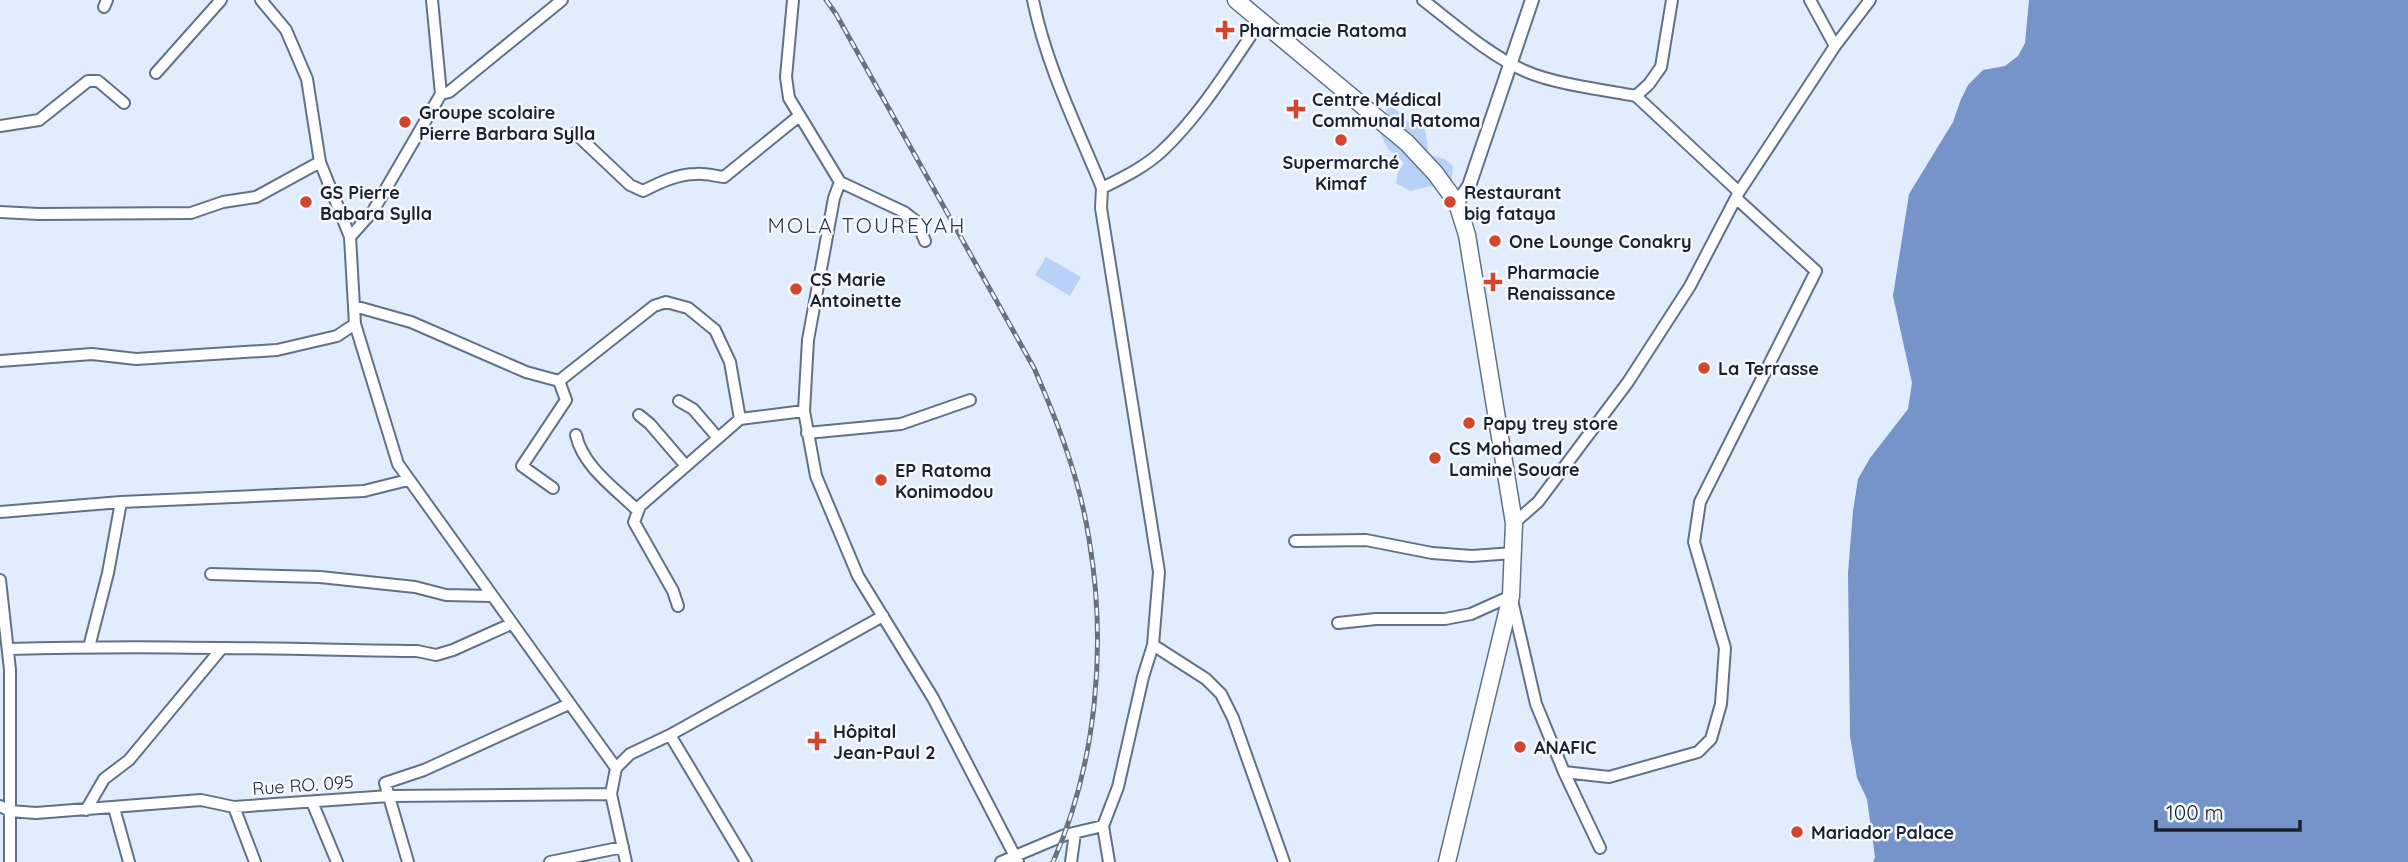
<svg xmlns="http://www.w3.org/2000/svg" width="2408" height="862" viewBox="0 0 2408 862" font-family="Quicksand,sans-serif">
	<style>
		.green { fill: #b8d1f9 }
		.water { fill: #7595ca }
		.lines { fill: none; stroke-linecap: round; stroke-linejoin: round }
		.minor-casing { stroke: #62718a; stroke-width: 14 }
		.tertiary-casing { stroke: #62718a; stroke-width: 16 }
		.primary-casing { stroke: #62718a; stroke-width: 19 }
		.minor { stroke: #fff; stroke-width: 10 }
		.tertiary { stroke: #fff; stroke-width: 12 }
		.primary { stroke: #fff; stroke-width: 16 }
		.rail-casing { stroke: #69717e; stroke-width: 5 }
		.rail { stroke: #f5f8fe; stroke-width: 2.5; stroke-dasharray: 8; stroke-linecap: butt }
		.poi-dot { fill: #d1462d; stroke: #f5f8fe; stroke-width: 2.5 }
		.labels { text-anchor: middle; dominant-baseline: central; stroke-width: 5; stroke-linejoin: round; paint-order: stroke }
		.poi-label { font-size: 18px; font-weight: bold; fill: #1c222d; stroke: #f5f8fe; text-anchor: start }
		.street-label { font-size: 18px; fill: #1c222d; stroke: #f5f8fe }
		.quarter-label { font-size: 21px; letter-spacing: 2px; fill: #2b384f; stroke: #f5f8fe }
	</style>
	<rect width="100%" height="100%" fill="#e1ecfd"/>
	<path class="green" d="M1389,107C1405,111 1402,124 1425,129L1429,155L1445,159L1453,166L1451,185L1441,191L1431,186L1410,191L1396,183L1398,172L1404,163L1388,149L1376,126Z
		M1046,257L1081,277L1070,296L1035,275Z"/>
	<path class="water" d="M2029,0H2408V862H1873L1875,857L1867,799L1857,778L1850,736L1848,573L1853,511L1858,479L1870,458L1908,409L1912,383L1893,296L1909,194L1953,122L1961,99L1968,85L1983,70L2005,66L2018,56L2025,43Z"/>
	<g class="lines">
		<g class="minor-casing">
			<path id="minor" d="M261,0L286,30L307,79L320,162L350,237L355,324L398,464L616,768
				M432,0L441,94
				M793,0L786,77L789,98L840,182L834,198L808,340L804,411L816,476L858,576L933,698L1018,862
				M1033,0C1046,65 1077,127 1102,188L1101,208L1159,572L1153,645L1143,677L1118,787L1103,826L1109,862
				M1423,0C1454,24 1489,55 1525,71C1554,84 1604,90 1636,96L1649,84L1661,67L1672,0
				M1810,0L1835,46
				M104,7L107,0
				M156,73L221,0
				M1636,96L1739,192
				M0,126L39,120L88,81H98L124,103
				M575,133L630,185L643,191C659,183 677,174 696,174C705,173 714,176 724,177L799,116
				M840,182L904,212L917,222L925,241
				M1102,188C1122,178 1145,167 1162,151C1201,114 1230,66 1260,22
				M0,212L39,214L191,213L223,202L256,197L320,162
				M350,237L373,211L441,94L449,92L562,0
				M354,306L411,322L526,372L559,381L654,306L666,302L688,308L715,330L730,362L740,419
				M0,361L92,354L136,359L277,350L337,336L355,324
				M679,401L693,409L718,438
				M639,415L650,424L686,466
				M807,433L901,424L970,400
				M576,435C583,467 616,489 638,511
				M553,488L522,466L566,400L559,381
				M0,512L121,502L364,491L408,480
				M1514,523L1538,502L1628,382L1690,286L1739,192L1835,46L1870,0
				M1295,541L1366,540L1432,553L1472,556L1513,553
				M211,574L320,577L415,587L446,595L491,596
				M0,580L10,670V862
				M678,606L673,591L634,522L640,506L740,419L804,411
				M1338,623L1376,619H1445L1471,614L1511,596L1536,704L1564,772L1609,777L1698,752L1711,739L1721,704L1725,648L1694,542L1700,502L1816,271L1737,199
				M1153,645L1206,679L1221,694L1233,718L1284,862
				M89,647L108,573L121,502
				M9,649C145,645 281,649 417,651L436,655L453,650L511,624
				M670,735L746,862
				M1564,772L1600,848
				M312,802L337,862
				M0,806L10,811L36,813L201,800L234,807L389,796L611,794
				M234,807L255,862
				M114,808L129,862
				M86,810L104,779L129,760L222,648
				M408,862L385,783L424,770L569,704
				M550,862L623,847
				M626,862L611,794L616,768L630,754L670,735L883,616
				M1001,862L1065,835L1103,826
				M1071,862L1075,833"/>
		</g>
		<g class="tertiary-casing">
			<path id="tertiary" d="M1457,203L1469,186L1532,0"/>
		</g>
		<g class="primary-casing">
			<path id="primary" d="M1236,0L1407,143L1435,173L1457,203L1467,235L1514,523L1511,596L1447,862"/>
		</g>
		<use href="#minor" class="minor"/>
		<use href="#tertiary" class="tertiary"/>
		<use href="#primary" class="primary"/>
		<g class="rail-casing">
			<path id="rail" d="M826,0L836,14L1034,368C1058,423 1080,480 1089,539C1107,645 1097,763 1053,862"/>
		</g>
		<use href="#rail" class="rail"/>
	</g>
	<g class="poi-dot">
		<path d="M1221.5 19.5h7v7h7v7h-7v7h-7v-7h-7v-7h7z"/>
		<path d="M1292.5 98.5h7v7h7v7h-7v7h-7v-7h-7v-7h7z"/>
		<circle cx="405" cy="122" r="7"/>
		<circle cx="1341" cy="140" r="7"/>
		<circle cx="306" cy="202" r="7"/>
		<circle cx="1450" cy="202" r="7"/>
		<circle cx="1495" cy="241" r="7"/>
		<path d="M1489.5 271.5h7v7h7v7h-7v7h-7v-7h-7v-7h7z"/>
		<circle cx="796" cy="289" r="7"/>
		<circle cx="1704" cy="368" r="7"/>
		<circle cx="1469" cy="423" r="7"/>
		<circle cx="1435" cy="458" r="7"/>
		<circle cx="881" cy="480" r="7"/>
		<path d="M813.5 730.5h7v7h7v7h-7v7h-7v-7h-7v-7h7z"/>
		<circle cx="1520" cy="747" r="7"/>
		<circle cx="1797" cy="832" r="7"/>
	</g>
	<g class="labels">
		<g class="poi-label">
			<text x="1239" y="30">Pharmacie Ratoma</text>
			<text x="1312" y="99">Centre Médical<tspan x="1312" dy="21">Communal Ratoma</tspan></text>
			<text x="419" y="112">Groupe scolaire<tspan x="419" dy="21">Pierre Barbara Sylla</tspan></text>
			<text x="1341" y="162" text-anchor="middle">Supermarché<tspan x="1341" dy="21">Kimaf</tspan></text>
			<text x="320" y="192">GS Pierre<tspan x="320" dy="21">Babara Sylla</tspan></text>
			<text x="1464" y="192">Restaurant<tspan x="1464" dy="21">big fataya</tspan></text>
			<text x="1509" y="241">One Lounge Conakry</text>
			<text x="1507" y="272">Pharmacie<tspan x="1507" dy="21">Renaissance</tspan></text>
			<text x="810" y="279">CS Marie<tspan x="810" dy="21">Antoinette</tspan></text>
			<text x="1718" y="368">La Terrasse</text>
			<text x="1483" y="423">Papy trey store</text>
			<text x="1449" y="448">CS Mohamed<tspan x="1449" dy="21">Lamine Souare</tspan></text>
			<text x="895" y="470">EP Ratoma<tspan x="895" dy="21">Konimodou</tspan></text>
			<text x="833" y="731">Hôpital<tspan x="833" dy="21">Jean-Paul 2</tspan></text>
			<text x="1534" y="747">ANAFIC</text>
			<text x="1811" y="832">Mariador Palace</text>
		</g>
		<g class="street-label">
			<text transform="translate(303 785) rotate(-4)">Rue RO. 095</text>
		</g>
		<g class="quarter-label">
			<text x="867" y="225">MOLA TOUREYAH</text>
		</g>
	</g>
	<path d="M2156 820v10h144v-10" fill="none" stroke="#1c222d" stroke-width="3.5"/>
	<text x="2166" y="820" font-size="21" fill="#1c222d" stroke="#f5f8fe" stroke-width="5" paint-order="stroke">100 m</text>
</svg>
